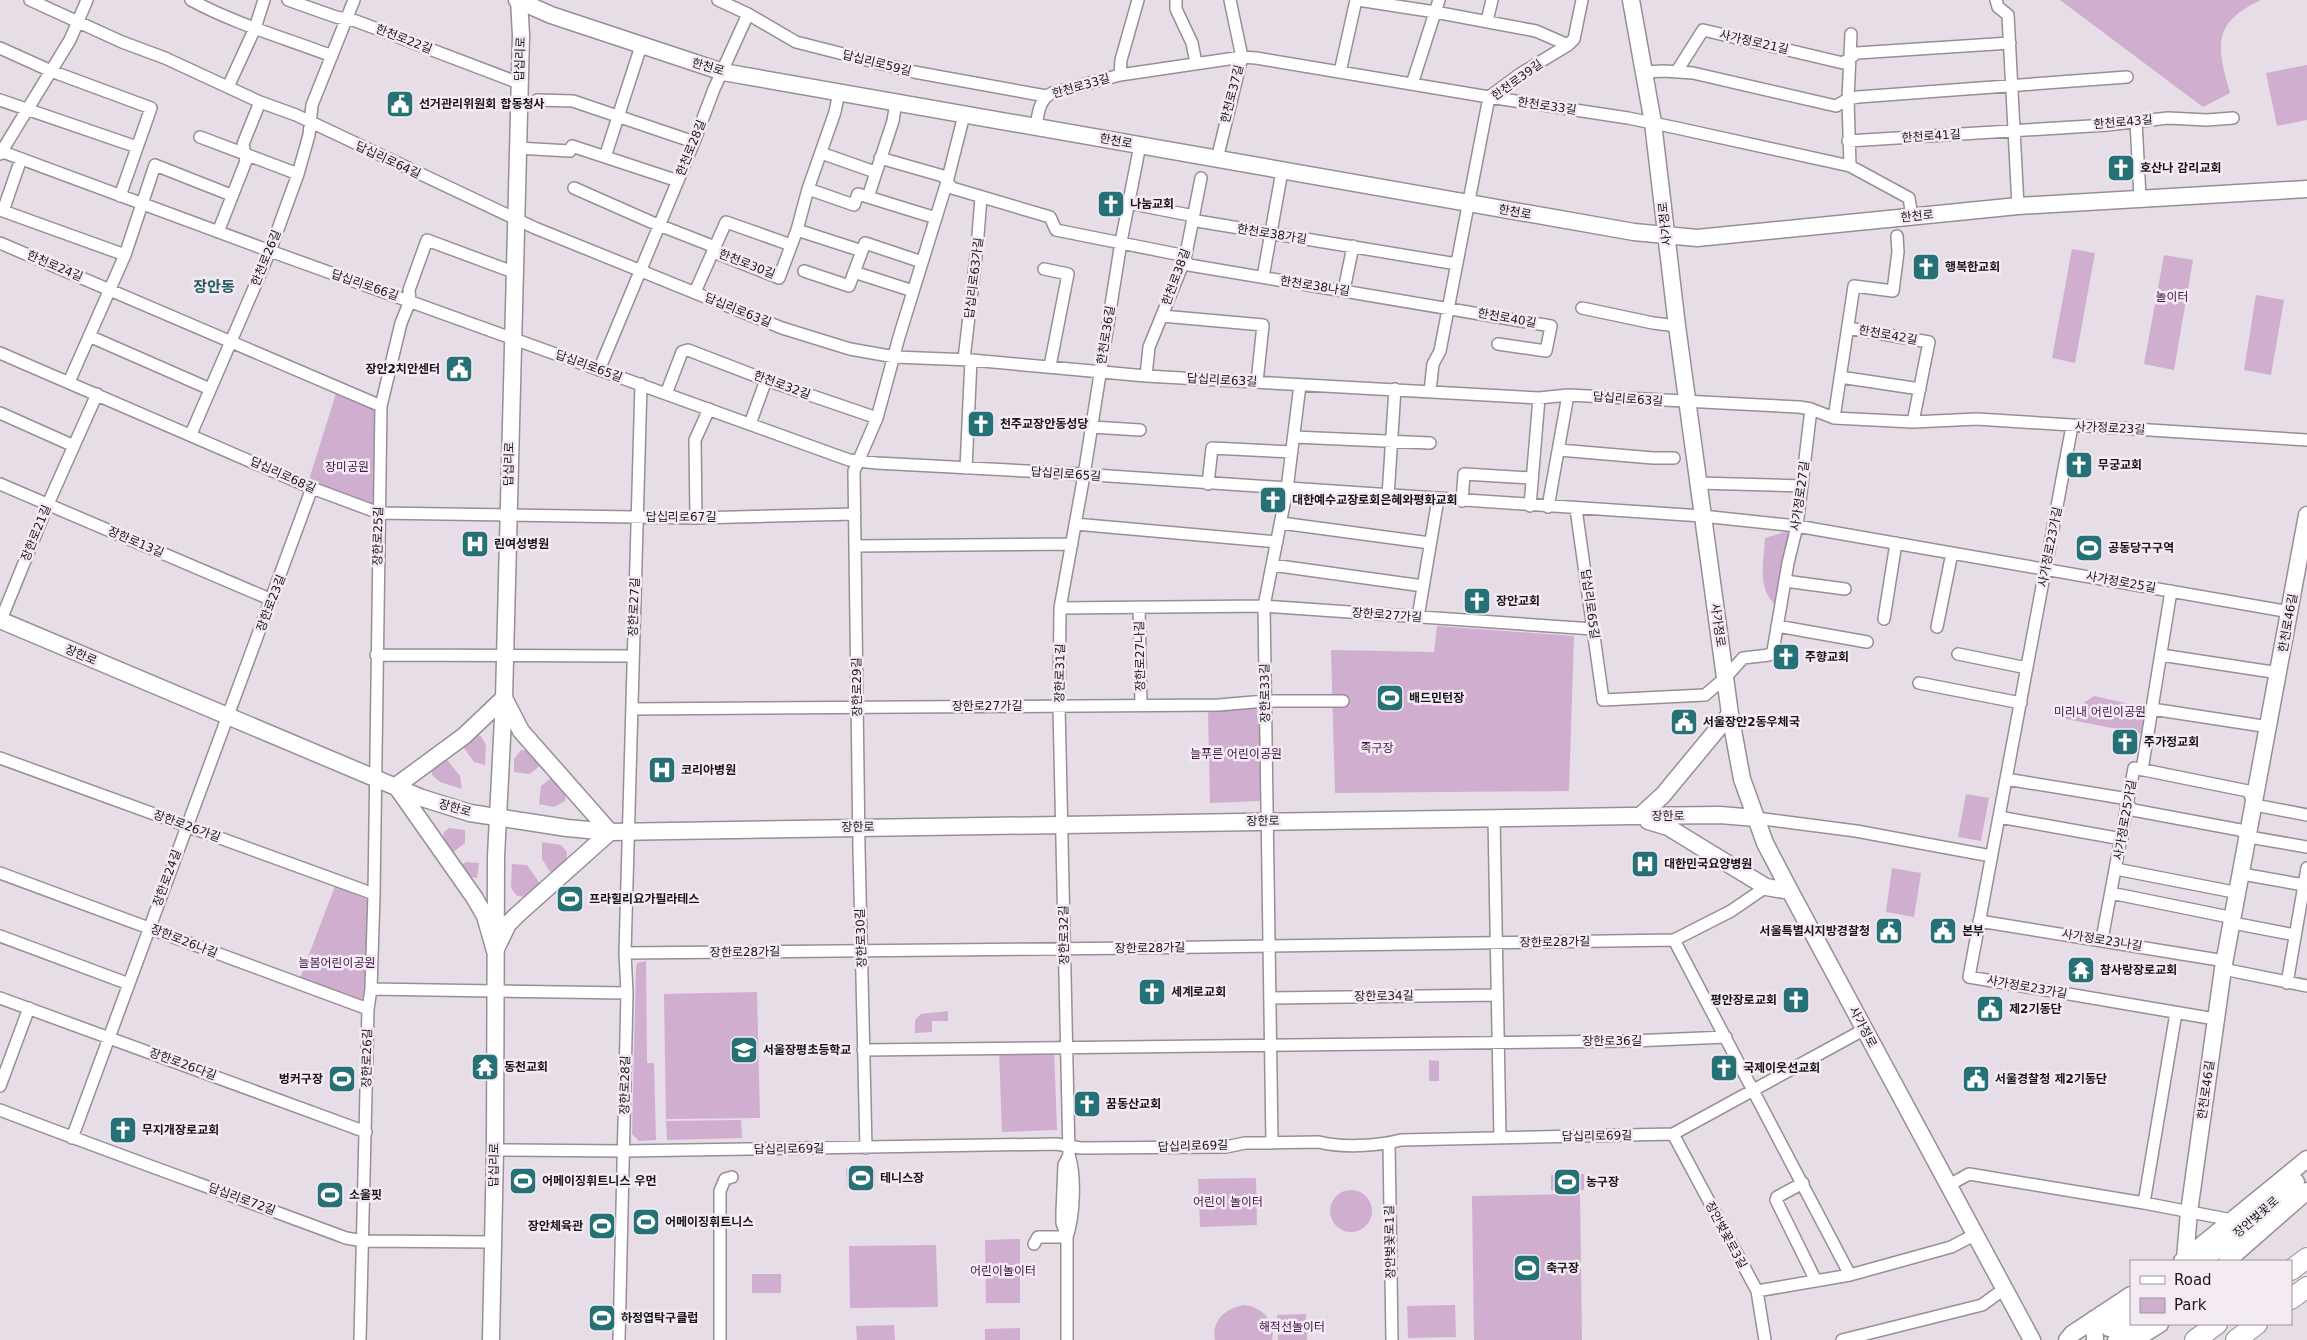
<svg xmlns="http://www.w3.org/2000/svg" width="2307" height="1340" viewBox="0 0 2307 1340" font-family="'DejaVu Sans','Noto Sans KR',sans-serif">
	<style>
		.green { fill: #cfaecf }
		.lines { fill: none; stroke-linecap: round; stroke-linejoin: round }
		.street-casing { stroke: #978e97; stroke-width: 14 }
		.secondary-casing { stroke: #978e97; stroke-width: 19 }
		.highway-casing { stroke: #978e97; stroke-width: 22 }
		.street { stroke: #fff; stroke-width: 11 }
		.secondary { stroke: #fff; stroke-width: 16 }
		.highway { stroke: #fff; stroke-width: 20 }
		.labels { text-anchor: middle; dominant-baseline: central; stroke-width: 5; stroke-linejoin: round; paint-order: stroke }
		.street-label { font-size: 12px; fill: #191519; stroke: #f4eaf4 }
		.poi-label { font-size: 12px; font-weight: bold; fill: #191519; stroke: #f4eaf4; text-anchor: start }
		.park-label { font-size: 12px; fill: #411544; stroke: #f4eaf4 }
		.quarter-label { font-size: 15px; font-weight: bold; fill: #215c5f; stroke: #f4eaf4 }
	</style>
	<rect width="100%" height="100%" fill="#e7dde7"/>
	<path class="green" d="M2060,0H2261C2211,23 2217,47 2230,93L2203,107Z
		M2307,65V120L2277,126L2266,73Z
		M2072,249L2095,253L2075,363L2052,358Z
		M2164,255L2193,260L2174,370L2144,364Z
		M2256,295L2284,300L2271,375L2244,370Z
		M338,387L381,406L379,513L307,486Z
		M1791,530L1777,607C1756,587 1764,564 1765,538Z
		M1437,626L1574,636L1569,791L1335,793L1331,650L1434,652Z
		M2094,696L2148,708L2143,734L2061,718Z
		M1255,708L1261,713L1264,795L1259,801L1210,803L1208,709Z
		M475,735L481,736L486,745L485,765L474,762L461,744Z
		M521,750L530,751L543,763L530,774L514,772V759Z
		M444,756L460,776L462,789L440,782L432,775V767Z
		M554,776L566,792L565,801L554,807L539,804L541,786Z
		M1966,794L1989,798L1981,841L1958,837Z
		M449,828L465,830V843L451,854L443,839L444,832Z
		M542,842L561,845L567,852L566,862L552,875L542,859Z
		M466,862L479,863L477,878L469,877L460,866Z
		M512,864L527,865L541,885C534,892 527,900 516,895L511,888Z
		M1892,868L1921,873L1914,917L1886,912Z
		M335,886L368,900L367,994L356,1003L299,981Z
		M646,961L647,1063H654L656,1140L639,1141L632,1134L636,967L637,963Z
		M757,992L760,1118L666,1119L664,994Z
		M948,1011V1021H932V1032L915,1033V1020L921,1014Z
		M1054,1049L1057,1130L1002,1132L999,1050Z
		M1429,1060L1439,1061V1081H1429Z
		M741,1120L742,1138L667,1140L666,1121Z
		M875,1168V1187H847L846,1169Z
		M1584,1174V1190H1551V1175Z
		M1256,1178L1257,1225L1200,1227L1198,1179Z
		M1330 1211a21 21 0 1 1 42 0a21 21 0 1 1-42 0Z
		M1580,1194L1582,1340H1474L1472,1196Z
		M1020,1239V1303H986L985,1240Z
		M936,1245L938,1307L850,1308L849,1246Z
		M752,1274H781V1293H752Z
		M1245,1305C1263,1308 1276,1321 1272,1340H1215C1211,1320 1227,1307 1245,1305Z
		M1455,1305L1456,1337L1408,1338L1407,1306Z
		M1306,1314L1307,1340H1278L1277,1315Z
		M894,1325L895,1340H857L856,1326Z
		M1020,1328V1340H985V1329Z"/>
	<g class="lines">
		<g class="street-casing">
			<path id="street" d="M30,0L122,42L165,58L260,102L296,115L535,228L782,328L850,349L895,357L971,360L1146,376L1539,398L1568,395L1799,407L1811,409L1834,418L1913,422L1977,419L2307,440
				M191,0C235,24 285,38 332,56
				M288,0L336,17L356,21L519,83
				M718,0L748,14L796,42L914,72L1046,96
				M1176,0V9L1192,43L1196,63
				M1358,0L1435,12L1536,31L1568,45
				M1996,0L1998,7L2008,15L2018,206
				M1487,21L1492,0
				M0,48L51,71L151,108L120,196
				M1677,71L1703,30L1843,63L1857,53L2010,43
				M1340,72L1356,0
				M1645,72L1664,71L1693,73L1836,106L1848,99L1858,97L2127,77
				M1120,75L1121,60L1138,0
				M1412,84L1439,0
				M228,87L255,28L264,0
				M0,100L137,147
				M537,100L573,101L694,142
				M2136,121L2140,198
				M1036,127C1038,114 1039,99 1052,93L1120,75L1242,57L1256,58L1489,97L1628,118L1677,128L1850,166L1909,198L1912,216
				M200,137L298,174
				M1848,141L2107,125L2168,118L2207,120L2233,118
				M517,148L570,151L572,146L678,181
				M0,151L270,251L849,460L877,463L1065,473L1702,516L1797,526L2290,612
				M821,153L875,172
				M0,154L70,40L87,0
				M605,157L641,46
				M880,158L943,176L952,188L1050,217L1056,230L1181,255L1189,265L1551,326L1546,351L1498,344
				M21,159L3,211L125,255
				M1217,159L1242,57L1230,0
				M1850,166L1848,99L1851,34
				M574,188L651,222L710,245L716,253L779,278L797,230L808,189L835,112L839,92
				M808,189L854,205L858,194L868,197L893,121L896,102
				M868,197L936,218
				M1128,203L1189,215L1197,221L1457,264
				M797,230L862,251
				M218,232L246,161L243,144L260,102
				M0,243L381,406
				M1044,269L1068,274L1050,366
				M804,271L849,286L865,243L922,262
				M854,272L913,291
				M1263,277L1282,171
				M1344,290L1353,246
				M695,292L726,222L791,245
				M1582,308L1653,323L1677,326
				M1162,316L1263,325L1257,382
				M1848,328L1929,342L1913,422
				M89,336L210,389
				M0,353L312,488L379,513L696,518L855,514
				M964,359L977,248L981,197
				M599,370L694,142L714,89L748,14
				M1146,376L1149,347L1185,259L1201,178
				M1840,377L1920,389
				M69,382L125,255L155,165L231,195
				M1430,391L1433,364L1440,351L1489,97L1520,74L1568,45L1574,39L1582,0
				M666,394L682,352L688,350L766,380L877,418
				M0,413L74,446
				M1834,418L1854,286L1893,291L1898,252L1897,236
				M750,424L766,380
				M2072,426L1969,977L2215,1019
				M1092,427L1140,430
				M191,434L270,251L298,174L309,135L312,105L354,0
				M1294,437L1430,443
				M1559,450L1653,458H1674
				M966,468L971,360
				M1698,483L1802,486
				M0,484L272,600
				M1208,484L1212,448L1292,452
				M1388,496L1395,389
				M1462,501L1464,474L1532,478
				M1530,506L1539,398
				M1548,507L1568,395
				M1576,509L1603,700L1705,695L1725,678L1743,658L1769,655L1773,651L1788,563L1797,526L1811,409
				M696,518L695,440L709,409
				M1281,523L1430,543
				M1075,524L1277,542
				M855,546L1072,544
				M1272,565L1423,586
				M1785,581L1845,589
				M1139,607L1141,705
				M1060,608L1264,606L1593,629
				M1418,617L1438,499
				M1884,619L1896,543
				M0,622L48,504L97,394
				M1777,626L1867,642
				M1937,627L1952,553
				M1958,654L2027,668
				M376,655L633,656
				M2161,655L2279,673
				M1919,683L2021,703
				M632,709L1219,705L1265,701H1343
				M2152,709L2269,727
				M0,758L374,894
				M2142,770L2171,591
				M2006,779L2122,798L2133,810L2240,830L2249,837L2307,847
				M1999,817L2122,839
				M1494,818L1500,1137
				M1756,818L1856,831L1991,856
				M2116,869L2239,893
				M0,873L368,1009
				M2242,874L2304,885
				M2111,893L2234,918
				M1979,921L2225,961
				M2233,923L2295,935
				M0,936L129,984
				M2102,939L2134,768L2248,791L2255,805L2307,815
				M1674,940L1850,1275
				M625,953L1139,948L1674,940L1731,911L1766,887
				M2223,969L2307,986
				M2287,983L2307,868
				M371,989L627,993
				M0,998L366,1132
				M1270,998L1497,995
				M863,1050L1632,1041L1726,1037
				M0,1086L29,1008
				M0,1110C115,1154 231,1195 346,1238L363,1241L492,1242
				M1673,1134L1757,1291L1765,1340
				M72,1138L312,488
				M1272,1143L1264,606L1287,489L1300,385
				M1389,1143L1392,1340
				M866,1148L859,849L854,471L877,418L899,337L947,182L964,115
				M495,1150L623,1151L1056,1144L1081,1148L1226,1147L1245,1143L1319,1142C1341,1148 1379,1146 1401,1140L1673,1134L1865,1029
				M1803,1183L1777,1197L1776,1200L1816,1281
				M1949,1185L1969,1174L2144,1203L2232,1220
				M2144,1203L2176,1013
				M1067,1237L1062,1223V1212L1064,1165L1069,1155
				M1034,1244L1038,1237H1067
				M1757,1291L1850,1275L1951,1247L1974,1235
				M360,1340L368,1009L371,989L374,894L381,406L401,323L410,301L409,290L427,240L513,272
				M619,1340L627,993L625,953L641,384
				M720,1340V1191L725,1179L732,1177
				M1067,1340V1237C1074,1216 1076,1177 1069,1155L1059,706L1060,608L1084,475L1121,242L1140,145
				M1842,1340L1982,1305L2004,1289"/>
		</g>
		<g class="secondary-casing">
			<path id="secondary" d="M517,0L551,15L723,72L1634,232L1697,238L2018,206L2307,189
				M1631,0L1653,123L1677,326L1730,714L1742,779L1765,843L1790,891L2032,1340
				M0,620L422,798L470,813L567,828L610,832L1631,816L1720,815L1756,818
				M504,698L521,731L610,832L517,915L508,924L495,951L485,916L474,897L396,786L464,736Z
				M1640,816L1663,795L1730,714
				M1648,821L1668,827L1766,887L1790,891
				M2185,1259L2189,1212L2223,969L2307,515
				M2182,1261L2307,1159
				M2204,1261L2296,1182
				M2227,1261L2307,1191
				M2094,1319L2095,1340
				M2109,1328L2131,1314
				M491,1340L495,1150L496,857L504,698L521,35L519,0
				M2067,1340L2072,1334L2131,1295
				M2116,1340L2142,1324
				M2134,1340L2160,1324"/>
		</g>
		<g class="highway-casing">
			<path id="highway" d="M2291,1270L2307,1258
				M2291,1299L2307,1287
				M2195,1340L2217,1324
				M2236,1340L2257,1324"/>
		</g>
		<use href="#street" class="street"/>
		<use href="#secondary" class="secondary"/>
		<use href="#highway" class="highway"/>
	</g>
	<defs>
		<g id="civic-square" transform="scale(1.4375)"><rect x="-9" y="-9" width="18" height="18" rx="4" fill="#267175" stroke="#f4eaf4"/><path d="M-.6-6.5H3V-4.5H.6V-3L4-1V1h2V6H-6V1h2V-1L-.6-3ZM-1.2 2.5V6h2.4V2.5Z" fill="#fff"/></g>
		<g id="church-square" transform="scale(1.4375)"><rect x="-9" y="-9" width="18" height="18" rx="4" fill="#267175" stroke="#f4eaf4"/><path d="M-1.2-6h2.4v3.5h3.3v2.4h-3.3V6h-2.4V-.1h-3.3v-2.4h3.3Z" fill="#fff"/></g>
		<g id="hospital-square" transform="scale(1.4375)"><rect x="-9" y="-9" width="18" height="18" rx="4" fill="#267175" stroke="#f4eaf4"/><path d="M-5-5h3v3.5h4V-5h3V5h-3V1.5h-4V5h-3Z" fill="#fff"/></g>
		<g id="stadium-square" transform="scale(1.4375)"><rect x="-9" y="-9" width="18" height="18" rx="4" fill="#267175" stroke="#f4eaf4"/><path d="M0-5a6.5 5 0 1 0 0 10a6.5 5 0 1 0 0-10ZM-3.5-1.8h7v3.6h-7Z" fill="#fff"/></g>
		<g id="temple-square" transform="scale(1.4375)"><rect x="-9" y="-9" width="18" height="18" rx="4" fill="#267175" stroke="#f4eaf4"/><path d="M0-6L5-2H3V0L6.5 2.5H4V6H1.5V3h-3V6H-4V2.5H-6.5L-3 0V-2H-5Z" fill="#fff"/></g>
		<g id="school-square" transform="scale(1.4375)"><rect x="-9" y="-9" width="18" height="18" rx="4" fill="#267175" stroke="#f4eaf4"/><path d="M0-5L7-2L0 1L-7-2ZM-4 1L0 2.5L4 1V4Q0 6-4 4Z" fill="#fff"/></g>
	</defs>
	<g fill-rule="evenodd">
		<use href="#civic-square" x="400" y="104"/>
		<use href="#church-square" x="2121" y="168"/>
		<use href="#church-square" x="1111" y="204"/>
		<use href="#church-square" x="1926" y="267"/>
		<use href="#civic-square" x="459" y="369"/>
		<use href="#church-square" x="981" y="424"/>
		<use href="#church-square" x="2079" y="465"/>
		<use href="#church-square" x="1273" y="500"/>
		<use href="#hospital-square" x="475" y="544"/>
		<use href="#stadium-square" x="2089" y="548"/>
		<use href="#church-square" x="1477" y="601"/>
		<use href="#church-square" x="1786" y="657"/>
		<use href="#stadium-square" x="1390" y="698"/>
		<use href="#civic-square" x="1684" y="722"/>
		<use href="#church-square" x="2125" y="742"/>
		<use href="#hospital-square" x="662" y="770"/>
		<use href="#hospital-square" x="1645" y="864"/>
		<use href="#stadium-square" x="570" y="899"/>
		<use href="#civic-square" x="1889" y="931"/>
		<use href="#civic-square" x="1943" y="931"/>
		<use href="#temple-square" x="2081" y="970"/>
		<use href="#church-square" x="1152" y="992"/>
		<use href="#church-square" x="1796" y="1000"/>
		<use href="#civic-square" x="1990" y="1009"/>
		<use href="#school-square" x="744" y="1050"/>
		<use href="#temple-square" x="485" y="1067"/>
		<use href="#church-square" x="1724" y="1068"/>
		<use href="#stadium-square" x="342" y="1079"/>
		<use href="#civic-square" x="1976" y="1079"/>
		<use href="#church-square" x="1087" y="1104"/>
		<use href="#church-square" x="123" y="1130"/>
		<use href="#stadium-square" x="861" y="1178"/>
		<use href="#stadium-square" x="523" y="1181"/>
		<use href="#stadium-square" x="1567" y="1182"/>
		<use href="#stadium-square" x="330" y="1195"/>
		<use href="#stadium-square" x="646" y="1222"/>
		<use href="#stadium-square" x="602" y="1226"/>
		<use href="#stadium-square" x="1527" y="1268"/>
		<use href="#stadium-square" x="602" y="1318"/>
	</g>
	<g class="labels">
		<g class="street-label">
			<text transform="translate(404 39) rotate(21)">한천로22길</text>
			<text transform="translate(1754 42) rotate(13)">사가정로21길</text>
			<text transform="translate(520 59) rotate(-88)">답십리로</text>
			<text transform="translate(877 63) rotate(14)">답십리로59길</text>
			<text transform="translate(708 67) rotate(16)">한천로</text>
			<text transform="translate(1517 80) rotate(-36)">한천로39길</text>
			<text transform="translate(1081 86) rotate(-16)">한천로33길</text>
			<text transform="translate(1232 94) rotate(-76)">한천로37길</text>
			<text transform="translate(1547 106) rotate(8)">한천로33길</text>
			<text transform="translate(2123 122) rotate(-5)">한천로43길</text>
			<text transform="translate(1931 136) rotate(-4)">한천로41길</text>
			<text transform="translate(1116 141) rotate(10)">한천로</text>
			<text transform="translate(691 148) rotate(-68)">한천로28길</text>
			<text transform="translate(388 160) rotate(25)">답십리로64길</text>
			<text transform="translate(1515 212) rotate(10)">한천로</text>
			<text transform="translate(1917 216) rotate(-6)">한천로</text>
			<text transform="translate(1665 224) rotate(-96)">사가정로</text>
			<text transform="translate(1272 234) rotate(9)">한천로38가길</text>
			<text transform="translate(266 258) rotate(-68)">한천로26길</text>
			<text transform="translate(747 264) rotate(21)">한천로30길</text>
			<text transform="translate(55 266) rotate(23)">한천로24길</text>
			<text transform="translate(1176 277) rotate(-70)">한천로38길</text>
			<text transform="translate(974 278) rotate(-83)">답십리로63가길</text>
			<text transform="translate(365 285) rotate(19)">답십리로66길</text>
			<text transform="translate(1315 286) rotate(9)">한천로38나길</text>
			<text transform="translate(738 310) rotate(22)">답십리로63길</text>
			<text transform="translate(1507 318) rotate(10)">한천로40길</text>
			<text transform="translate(1106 335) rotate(-81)">한천로36길</text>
			<text transform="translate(1888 335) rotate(10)">한천로42길</text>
			<text transform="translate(589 366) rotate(20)">답십리로65길</text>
			<text transform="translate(1222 380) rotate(3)">답십리로63길</text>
			<text transform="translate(782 385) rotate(20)">한천로32길</text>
			<text transform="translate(1628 399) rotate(4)">답십리로63길</text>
			<text transform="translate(2110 428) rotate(3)">사가정로23길</text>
			<text transform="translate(509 464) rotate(-89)">답십리로</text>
			<text transform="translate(1066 474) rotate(4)">답십리로65길</text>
			<text transform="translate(283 475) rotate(24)">답십리로68길</text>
			<text transform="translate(1800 496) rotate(-82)">사가정로27길</text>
			<text x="681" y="517">답십리로67길</text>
			<text transform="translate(36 533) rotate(-68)">장한로21길</text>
			<text transform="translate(378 536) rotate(-89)">장한로25길</text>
			<text transform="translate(136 542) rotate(23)">장한로13길</text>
			<text transform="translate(2050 547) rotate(-79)">사가정로23가길</text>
			<text transform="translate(2121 582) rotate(10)">사가정로25길</text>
			<text transform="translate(271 603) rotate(-69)">장한로23길</text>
			<text transform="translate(1590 604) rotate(82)">답십리로65길</text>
			<text transform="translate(634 607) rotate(-88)">장한로27길</text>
			<text transform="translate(1387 615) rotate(4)">장한로27가길</text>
			<text transform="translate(2288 623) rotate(-80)">한천로46길</text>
			<text transform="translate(1718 625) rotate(82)">사가정로</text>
			<text transform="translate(81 655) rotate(23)">장한로</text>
			<text transform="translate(1140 656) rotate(-91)">장한로27나길</text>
			<text transform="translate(1060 673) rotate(-89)">장한로31길</text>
			<text transform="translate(857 687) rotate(-91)">장한로29길</text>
			<text transform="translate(1265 693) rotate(-91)">장한로33길</text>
			<text x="987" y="706">장한로27가길</text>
			<text transform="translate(455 808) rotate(16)">장한로</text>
			<text x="1668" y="816">장한로</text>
			<text transform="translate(2125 820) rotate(-80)">사가정로25가길</text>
			<text transform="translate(1263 821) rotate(-1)">장한로</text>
			<text transform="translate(187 826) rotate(20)">장한로26가길</text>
			<text transform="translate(858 827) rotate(-1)">장한로</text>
			<text transform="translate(167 878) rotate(-70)">장한로24길</text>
			<text transform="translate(1064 935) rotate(-91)">장한로32길</text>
			<text transform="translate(861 938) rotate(-92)">장한로30길</text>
			<text transform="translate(2102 940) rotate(9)">사가정로23나길</text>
			<text transform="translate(184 941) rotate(21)">장한로26나길</text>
			<text transform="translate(1555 942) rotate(-1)">장한로28가길</text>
			<text transform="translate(1150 948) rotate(-1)">장한로28가길</text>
			<text transform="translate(745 952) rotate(-1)">장한로28가길</text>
			<text transform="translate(2027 987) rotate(10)">사가정로23가길</text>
			<text transform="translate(1384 996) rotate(-1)">장한로34길</text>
			<text transform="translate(1863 1027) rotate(62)">사가정로</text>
			<text x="1612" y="1041">장한로36길</text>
			<text transform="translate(367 1058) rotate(-89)">장한로26길</text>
			<text transform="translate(183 1064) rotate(20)">장한로26다길</text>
			<text transform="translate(625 1085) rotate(-89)">장한로28길</text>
			<text transform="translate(2206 1090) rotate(-82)">한천로46길</text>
			<text transform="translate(1597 1136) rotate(-1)">답십리로69길</text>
			<text transform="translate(1193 1146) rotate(-2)">답십리로69길</text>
			<text transform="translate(789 1149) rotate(-1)">답십리로69길</text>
			<text transform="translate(494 1165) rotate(-89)">답십리로</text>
			<text transform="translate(242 1199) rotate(20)">답십리로72길</text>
			<text transform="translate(2256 1217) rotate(-41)">장안벚꽃로</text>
			<text transform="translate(1726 1235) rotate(62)">장안벚꽃로3길</text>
			<text transform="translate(1390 1242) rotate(-91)">장안벚꽃로1길</text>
		</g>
		<g class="poi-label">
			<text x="419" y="104">선거관리위원회 합동청사</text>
			<text x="2140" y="168">호산나 감리교회</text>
			<text x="1130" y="204">나눔교회</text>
			<text x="1945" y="267">행복한교회</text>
			<text x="440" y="369" text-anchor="end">장안2치안센터</text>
			<text x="1000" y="424">천주교장안동성당</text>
			<text x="2098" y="465">무궁교회</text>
			<text x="1292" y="500">대한예수교장로회은혜와평화교회</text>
			<text x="494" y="544">린여성병원</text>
			<text x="2108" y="548">공동당구구역</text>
			<text x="1496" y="601">장안교회</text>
			<text x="1805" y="657">주향교회</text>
			<text x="1409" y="698">배드민턴장</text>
			<text x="1703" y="722">서울장안2동우체국</text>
			<text x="2144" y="742">주가정교회</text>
			<text x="681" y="770">코리아병원</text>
			<text x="1664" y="864">대한민국요양병원</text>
			<text x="589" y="899">프라힐리요가필라테스</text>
			<text x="1870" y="931" text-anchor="end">서울특별시지방경찰청</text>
			<text x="1962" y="931">본부</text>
			<text x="2100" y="970">참사랑장로교회</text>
			<text x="1171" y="992">세계로교회</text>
			<text x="1777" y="1000" text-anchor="end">평안장로교회</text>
			<text x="2009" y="1009">제2기동단</text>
			<text x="763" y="1050">서울장평초등학교</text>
			<text x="504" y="1067">동천교회</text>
			<text x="1743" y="1068">국제이웃선교회</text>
			<text x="323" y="1079" text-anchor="end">벙커구장</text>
			<text x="1995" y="1079">서울경찰청 제2기동단</text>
			<text x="1106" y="1104">꿈동산교회</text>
			<text x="142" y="1130">무지개장로교회</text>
			<text x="880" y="1178">테니스장</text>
			<text x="542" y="1181">어메이징휘트니스 우먼</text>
			<text x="1586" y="1182">농구장</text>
			<text x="349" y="1195">소울핏</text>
			<text x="665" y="1222">어메이징휘트니스</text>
			<text x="583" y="1226" text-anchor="end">장안체육관</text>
			<text x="1546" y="1268">축구장</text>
			<text x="621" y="1318">하정엽탁구클럽</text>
		</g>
		<g class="park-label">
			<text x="2172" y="297">놀이터</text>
			<text x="347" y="467">장미공원</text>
			<text x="2100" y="712">미리내 어린이공원</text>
			<text x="1377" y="748">족구장</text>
			<text x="1236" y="754">늘푸른 어린이공원</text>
			<text x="337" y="963">늘봄어린이공원</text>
			<text x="1228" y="1202">어린이 놀이터</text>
			<text x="1003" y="1271">어린이놀이터</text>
			<text x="1292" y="1327">해적선놀이터</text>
		</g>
		<g class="quarter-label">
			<text x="214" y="287">장안동</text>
		</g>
	</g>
	<rect x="2130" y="1260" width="162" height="65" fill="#f4eaf4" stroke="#9c959c"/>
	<rect x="2140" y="1276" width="25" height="8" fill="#ffffff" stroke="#9c959c"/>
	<text x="2174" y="1285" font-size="15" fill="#191519">Road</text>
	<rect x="2140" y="1298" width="25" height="15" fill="#cfaecf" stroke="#9c959c"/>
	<text x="2174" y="1310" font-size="15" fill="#191519">Park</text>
</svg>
